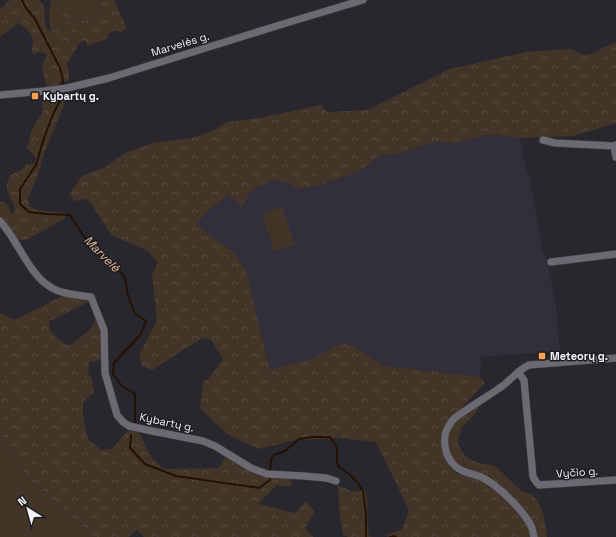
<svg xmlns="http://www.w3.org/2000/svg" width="616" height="537" viewBox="0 0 616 537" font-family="'Space Grotesk',sans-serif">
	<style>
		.built { fill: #312f3b }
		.grass { fill: #433428 }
		.forest { fill: url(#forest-crowns) }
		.park { fill: url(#park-tufts) }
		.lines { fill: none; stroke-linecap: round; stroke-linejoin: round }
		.stream { stroke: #241103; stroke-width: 2 }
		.minor-casing { stroke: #434247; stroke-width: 8 }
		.minor { stroke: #6b6a72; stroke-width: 7 }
		.poi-dot { fill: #fa9f4e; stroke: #1e1d23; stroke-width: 1.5 }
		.labels { text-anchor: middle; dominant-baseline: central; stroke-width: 3; stroke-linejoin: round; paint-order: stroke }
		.street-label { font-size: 11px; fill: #f3f3f7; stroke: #1e1d23 }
		.poi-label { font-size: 11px; font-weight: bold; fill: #f3f3f7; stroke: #1e1d23; text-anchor: start }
		.water-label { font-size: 12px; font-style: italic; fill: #ecbe9a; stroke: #1e1d23 }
	</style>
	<defs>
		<pattern id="forest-crowns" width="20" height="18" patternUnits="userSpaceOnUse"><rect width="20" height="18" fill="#433428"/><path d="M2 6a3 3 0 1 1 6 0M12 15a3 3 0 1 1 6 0" fill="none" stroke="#55483d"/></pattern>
		<pattern id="park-tufts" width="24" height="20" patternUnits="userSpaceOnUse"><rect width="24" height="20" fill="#433428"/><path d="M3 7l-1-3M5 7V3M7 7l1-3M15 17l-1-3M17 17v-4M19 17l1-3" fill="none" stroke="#55483d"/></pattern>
	</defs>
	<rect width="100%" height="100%" fill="#28272d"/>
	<path class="built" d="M491,134L520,138L527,174H529L542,249L547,259L554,297L555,298L560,351L481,357L480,377L383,366L355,347L342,343L309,360L270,369L246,271L196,225L212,207L229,195L250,192L271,180L289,183L360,171L379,156L398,154L435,142L455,143Z"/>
	<path class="grass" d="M51,0H102C100,4 100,11 97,15C90,22 82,20 73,21C65,23 57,27 51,33C49,22 48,11 51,0Z
		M282,207L295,245L274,251L262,213Z
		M0,433L3,439L27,477L94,537H0Z
		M365,490L367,500L368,528L362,525L361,500L352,492Z
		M402,530L408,537H388L387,534Z"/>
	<path class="forest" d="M10,0H39C41,2 44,6 44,8C47,18 41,25 51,32C57,27 64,23 73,21C81,20 91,22 97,15C100,11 100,5 102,0H114L127,29L121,32L115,30L108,34V38L88,46L84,40L78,44L76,49L67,64L69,73V80L56,85L46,86L42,67L44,61L47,56C46,53 42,52 39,51L34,55C30,48 33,46 33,40C32,34 23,25 18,23L0,37V9Z
		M616,42V123L574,136L520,138L491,134L455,143L435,142L398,154L379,156L360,171L315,187L296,188L289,183L271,180L250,192L241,207L229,195L212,207L196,225L233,252L246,271L270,369L309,360L342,343L355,347L383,366L480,377L485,383L462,407L449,420L443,430L441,442L445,456L450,467L456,473L473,478L488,484L499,492L519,513L527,524L530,537H408L402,530L409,510L376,442L341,438L296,440L258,449L227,434L200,408L203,382L210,377L223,359L211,340L202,338L152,370L142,366L139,355L157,320L152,274L158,263L148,251L111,235L93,206L87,199L74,201L69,194L82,176L105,167L125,153L153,143L192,138L213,131L227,122L260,118L321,105L327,112L367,110L450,69L526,52L570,49L584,55L595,53L602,48Z
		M64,94L66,97L65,102L42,159L40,169L28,199L30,206L36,210L65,213V218L28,239L23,240L17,239L0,219V202L1,201C9,204 9,206 11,214L15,212C16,203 6,195 7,185C7,182 9,178 10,175L23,169L26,165L34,164L36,157L27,148L32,129L43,112L42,103L43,97Z
		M62,296L88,299L90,301L50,321C46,333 58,338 66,345L72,344L91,329L96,318L101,329V360L89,362L88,374L92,378L94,392L83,402V417L88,439L101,450L112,449L130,428L139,432L152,459L164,469L219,468L225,457L260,474L291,477V487L277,485L258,504L295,513L306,501L315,512L305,528L313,537H144L137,530L129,537H94L27,477L3,439L0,433V313L15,320Z
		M480,405L474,415L462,427L459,436L458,443L462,452L469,459L479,463L495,466L521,491L531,494L538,501L543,513L547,537H536L527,513L498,483L490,477L464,468L458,465L452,458L448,450L447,439L452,425L458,419Z
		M338,485L359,495L361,500L362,525L368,528L369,536L373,537H348L343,534L339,508Z"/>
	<path class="park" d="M73,8L76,19L61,24L58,13Z"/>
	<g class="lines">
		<path class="stream" d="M22,0L26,8L35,19L60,68L63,80L62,86
			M62,91L61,99L54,112L44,138L36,165L20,189V204L29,212L47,214L70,215L84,237L121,272L125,278L128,296L135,314L146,321L141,334L114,363L113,374L122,386L135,394V423
			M131,435L130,448L145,464L176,476L259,488L270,480V476
			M270,472L271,460L274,455L285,451L299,439L313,437H330L337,447V463L339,467L349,474L357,482L363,491L366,515V537
			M390,537L394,536L396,537"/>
		<g class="minor-casing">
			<path id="minor" d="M0,95L44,91L67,88L109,78L283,24L363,0
				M543,140L555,143L614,146L616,145
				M614,146L616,157
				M0,221C7,229 13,238 18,247C26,260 36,278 49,286C60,294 77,295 91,297L104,330L105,373L117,415L123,422L129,426L152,431L203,441L215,446L251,468L267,474L304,476L326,478L336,481
				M551,262L616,254
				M518,372L524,380L533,477L537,483L539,485L616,480
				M534,537C533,534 533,531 532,528C525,512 499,486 483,478C474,473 463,474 455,466C444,456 441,436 450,424C451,421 454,419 456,417C471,406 487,397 501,387C511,380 518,370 529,365L616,358"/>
		</g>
		<use href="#minor" class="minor"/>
	</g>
	<g class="poi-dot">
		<rect x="31" y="92" width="8" height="8" rx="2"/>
		<rect x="538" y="352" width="8" height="8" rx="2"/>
	</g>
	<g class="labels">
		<g class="street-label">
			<text transform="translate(180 44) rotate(-17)">Marvelės g.</text>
			<text transform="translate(167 422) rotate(12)">Kybartų g.</text>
			<text transform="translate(577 472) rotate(-4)">Vyčio g.</text>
		</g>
		<g class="poi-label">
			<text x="43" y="96">Kybartų g.</text>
			<text x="550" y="356">Meteorų g.</text>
		</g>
		<g class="water-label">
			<text transform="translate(102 254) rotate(45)">Marvelė</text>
		</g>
	</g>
	<g transform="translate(28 509) rotate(323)" stroke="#1e1d23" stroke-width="3" paint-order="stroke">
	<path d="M0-3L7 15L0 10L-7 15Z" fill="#f3f3f7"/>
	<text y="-6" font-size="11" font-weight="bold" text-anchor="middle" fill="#f3f3f7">N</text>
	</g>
</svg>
